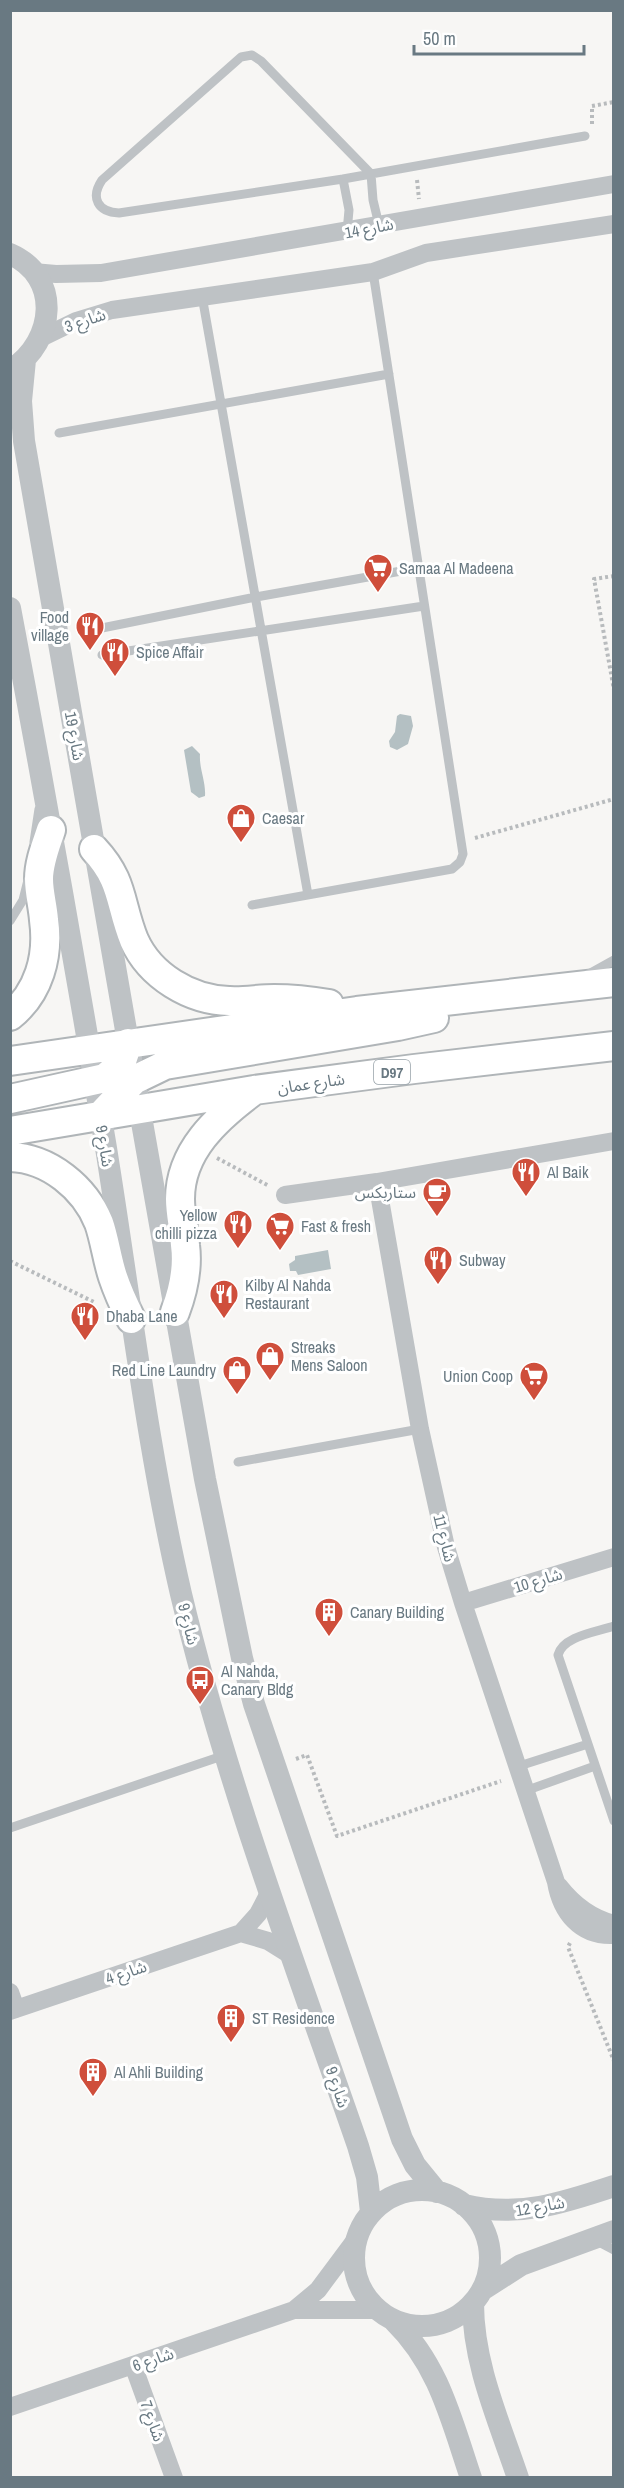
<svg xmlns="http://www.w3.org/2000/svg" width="624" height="2488" viewBox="0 0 624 2488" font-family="'Archivo Narrow','Noto Sans Arabic',sans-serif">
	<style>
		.water { fill: #b4c0c3 }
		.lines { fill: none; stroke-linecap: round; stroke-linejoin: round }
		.primary-casing { stroke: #b0b5b8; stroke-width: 32 }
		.path { stroke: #b8bbbd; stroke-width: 4; stroke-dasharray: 3 3; stroke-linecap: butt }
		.service { stroke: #bec2c5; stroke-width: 9 }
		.minor { stroke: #bec2c5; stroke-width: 18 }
		.tertiary { stroke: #bec2c5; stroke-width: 22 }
		.primary { stroke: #fff; stroke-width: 28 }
		.labels { text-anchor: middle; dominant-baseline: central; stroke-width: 6; stroke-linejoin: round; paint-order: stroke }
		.shield { fill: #fff; stroke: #96a1a8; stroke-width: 1.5 }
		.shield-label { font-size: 15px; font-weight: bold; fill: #697982 }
		.street-label { font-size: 16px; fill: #697982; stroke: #fff }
		.poi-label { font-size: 16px; fill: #697982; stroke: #fff; text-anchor: start }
	</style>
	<rect width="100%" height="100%" fill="#f7f6f4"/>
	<path class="water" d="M400,714L411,716L413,726L408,744L397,750L390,747L389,741L395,732L397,716Z
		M192,746L200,754C199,769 206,781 205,796L199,798L191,792L184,750Z
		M328,1250L331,1269L298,1275L296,1271H290L289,1264L295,1260V1256Z"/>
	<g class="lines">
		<g class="primary-casing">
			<path id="primary" d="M94,849C124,881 119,903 134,940C150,976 190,1000 229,1001C244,1002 259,999 274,999C293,999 311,1001 329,1004
				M10,1016C39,993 49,956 44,920C43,906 39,893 39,879C39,862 46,845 51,830
				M10,1061L357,1011L614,982
				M10,1099L105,1078L121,1064L128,1043
				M100,1116L134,1080L165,1065L398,1026L434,1018
				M10,1131L254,1090L414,1069L614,1046
				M10,1157C49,1158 85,1188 99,1223C105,1240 107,1259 113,1277C118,1292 124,1305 131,1319
				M175,1312C183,1291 188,1268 185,1245C184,1229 180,1214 180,1199C180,1151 217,1118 252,1092"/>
		</g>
		<path class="path" d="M592,124V106L614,102
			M417,180L419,199
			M614,576L594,579L614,690
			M475,838L614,799
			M217,1158L269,1186
			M10,1261L96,1303
			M296,1759L307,1755L337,1836L501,1781
			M570,1943L568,1947L614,2061"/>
		<path class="service" d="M343,179L349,210L347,232
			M379,225L373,200L371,174L261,61L252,55L241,57L102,180C90,198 98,212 119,213L343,179C423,165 504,150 585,136
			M202,296L308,895
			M59,433L389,374
			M97,629L256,597L418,568
			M102,655L424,606
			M34,842L39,809
			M252,905L452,869L460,862L463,854L373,272
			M10,921L23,900L28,880
			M587,975L614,960
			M238,1462L420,1429
			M614,1626C597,1632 563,1636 558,1655L614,1821
			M516,1767L588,1744
			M525,1791L595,1766
			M10,1828L225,1755
			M597,2241L614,2250"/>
		<path class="minor" d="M33,272L56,274L101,273L614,184
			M41,338L76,321L112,310L373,272L426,253L614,224
			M377,1182L420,1429L446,1547L463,1603L556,1882C561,1912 580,1937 614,1935
			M285,1195L377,1182L614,1141
			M463,1603L614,1557
			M559,1886C573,1904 591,1918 614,1924
			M241,1933L268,1941L292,1956
			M10,1992L16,2009
			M10,2011L241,1933L258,1914L270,1891
			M294,2310L318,2290L356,2239
			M133,2365L174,2478
			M10,2407L294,2310H377"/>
		<path class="tertiary" d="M10,254C62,277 55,341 12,369
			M25,360L21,401L24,441L131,1059
			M10,608C44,788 76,968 106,1148C130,1297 147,1447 181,1594C226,1782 295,1964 358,2146L367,2177L371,2212
			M137,1094L205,1479L242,1658L254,1704L402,2139L415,2165L437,2192
			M354 2258a68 68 0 1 1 136 0a68 68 0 1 1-136 0Z
			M464,2205C518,2218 563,2203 614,2186
			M482,2290L521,2265L614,2231
			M473,2303C473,2364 499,2421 518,2478
			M394,2321C439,2365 451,2419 471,2478"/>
		<use href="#primary" class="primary"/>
	</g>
	<defs>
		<g id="supermarket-pin" transform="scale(1.5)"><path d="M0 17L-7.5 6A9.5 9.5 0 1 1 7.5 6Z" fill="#cf4e3b" stroke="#fff"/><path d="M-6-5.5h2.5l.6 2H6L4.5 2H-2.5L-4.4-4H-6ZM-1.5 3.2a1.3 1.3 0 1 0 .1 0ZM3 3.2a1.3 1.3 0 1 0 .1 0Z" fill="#fff"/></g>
		<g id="restaurant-pin" transform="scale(1.5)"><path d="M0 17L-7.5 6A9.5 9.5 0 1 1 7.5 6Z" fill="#cf4e3b" stroke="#fff"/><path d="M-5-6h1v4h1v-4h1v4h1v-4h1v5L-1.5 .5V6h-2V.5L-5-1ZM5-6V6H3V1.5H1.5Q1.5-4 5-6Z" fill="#fff"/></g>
		<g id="shop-pin" transform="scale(1.5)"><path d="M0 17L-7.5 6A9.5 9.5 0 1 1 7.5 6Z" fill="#cf4e3b" stroke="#fff"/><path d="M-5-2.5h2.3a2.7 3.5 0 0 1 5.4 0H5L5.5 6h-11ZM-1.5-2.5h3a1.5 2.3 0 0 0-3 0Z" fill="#fff"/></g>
		<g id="cafe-pin" transform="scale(1.5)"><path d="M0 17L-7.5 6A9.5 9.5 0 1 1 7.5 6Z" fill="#cf4e3b" stroke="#fff"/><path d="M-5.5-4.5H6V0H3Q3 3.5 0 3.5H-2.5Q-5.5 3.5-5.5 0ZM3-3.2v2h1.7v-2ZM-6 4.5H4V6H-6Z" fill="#fff"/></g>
		<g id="building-pin" transform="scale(1.5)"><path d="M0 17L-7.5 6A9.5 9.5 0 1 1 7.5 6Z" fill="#cf4e3b" stroke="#fff"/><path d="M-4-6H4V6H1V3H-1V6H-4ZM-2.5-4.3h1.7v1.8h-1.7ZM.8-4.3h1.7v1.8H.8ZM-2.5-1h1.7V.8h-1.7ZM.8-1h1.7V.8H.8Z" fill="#fff"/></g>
		<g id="bus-pin" transform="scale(1.5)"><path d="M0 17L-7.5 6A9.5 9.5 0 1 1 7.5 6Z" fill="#cf4e3b" stroke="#fff"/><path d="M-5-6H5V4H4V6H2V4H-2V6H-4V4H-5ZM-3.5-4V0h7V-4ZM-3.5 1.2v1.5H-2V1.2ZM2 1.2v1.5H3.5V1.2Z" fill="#fff"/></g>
	</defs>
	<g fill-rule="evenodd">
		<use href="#supermarket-pin" x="378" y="568"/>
		<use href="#restaurant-pin" x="90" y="626"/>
		<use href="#restaurant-pin" x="115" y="652"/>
		<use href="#shop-pin" x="241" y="818"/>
		<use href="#restaurant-pin" x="526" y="1172"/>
		<use href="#cafe-pin" x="437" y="1192"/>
		<use href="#restaurant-pin" x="238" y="1224"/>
		<use href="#supermarket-pin" x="280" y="1226"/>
		<use href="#restaurant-pin" x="438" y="1260"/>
		<use href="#restaurant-pin" x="224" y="1294"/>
		<use href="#restaurant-pin" x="85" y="1316"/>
		<use href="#shop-pin" x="270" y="1356"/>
		<use href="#shop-pin" x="237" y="1370"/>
		<use href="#supermarket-pin" x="534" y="1376"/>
		<use href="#building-pin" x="329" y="1612"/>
		<use href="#bus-pin" x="200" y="1680"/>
		<use href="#building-pin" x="231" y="2018"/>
		<use href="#building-pin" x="93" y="2072"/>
	</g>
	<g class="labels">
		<rect class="shield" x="374" y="1060" width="36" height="24" rx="4.5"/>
		<g class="shield-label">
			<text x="392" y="1072">D97</text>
		</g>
		<g class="street-label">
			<text transform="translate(369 228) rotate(-11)">شارع 14</text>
			<text transform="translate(85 320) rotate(-19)">شارع 3</text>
			<text transform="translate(75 736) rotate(80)">شارع 19</text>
			<text transform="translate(311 1083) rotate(-8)">شارع عمان</text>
			<text transform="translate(105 1146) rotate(81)">شارع 9</text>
			<text transform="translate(445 1538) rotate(76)">شارع 11</text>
			<text transform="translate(538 1580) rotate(-17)">شارع 10</text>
			<text transform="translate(189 1624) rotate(76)">شارع 9</text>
			<text transform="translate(126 1972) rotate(-19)">شارع 4</text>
			<text transform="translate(338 2087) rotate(71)">شارع 9</text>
			<text transform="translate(540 2206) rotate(-10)">شارع 12</text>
			<text transform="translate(153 2359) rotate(-19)">شارع 6</text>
			<text transform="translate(153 2421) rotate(70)">شارع 7</text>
		</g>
		<g class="poi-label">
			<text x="399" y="568">Samaa Al Madeena</text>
			<text x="69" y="617" text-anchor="end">Food<tspan x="69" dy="18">village</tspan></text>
			<text x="136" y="652">Spice Affair</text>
			<text x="262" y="818">Caesar</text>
			<text x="547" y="1172">Al Baik</text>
			<text x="416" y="1192" text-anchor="end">ستاربكس</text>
			<text x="217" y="1215" text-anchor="end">Yellow<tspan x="217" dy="18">chilli pizza</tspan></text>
			<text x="301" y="1226">Fast &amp; fresh</text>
			<text x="459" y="1260">Subway</text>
			<text x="245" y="1285">Kilby Al Nahda<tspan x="245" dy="18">Restaurant</tspan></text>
			<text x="106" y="1316">Dhaba Lane</text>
			<text x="291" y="1347">Streaks<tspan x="291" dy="18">Mens Saloon</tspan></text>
			<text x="216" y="1370" text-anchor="end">Red Line Laundry</text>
			<text x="513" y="1376" text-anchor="end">Union Coop</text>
			<text x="350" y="1612">Canary Building</text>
			<text x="221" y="1671">Al Nahda,<tspan x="221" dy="18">Canary Bldg</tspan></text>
			<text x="252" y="2018">ST Residence</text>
			<text x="114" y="2072">Al Ahli Building</text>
		</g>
	</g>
	<rect width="624" height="2488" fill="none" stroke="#697982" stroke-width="24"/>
	<path d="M414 45v9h170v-9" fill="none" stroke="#697982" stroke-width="3"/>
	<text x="423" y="45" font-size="18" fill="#697982" stroke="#ffffff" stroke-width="4.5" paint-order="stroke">50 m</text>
</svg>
